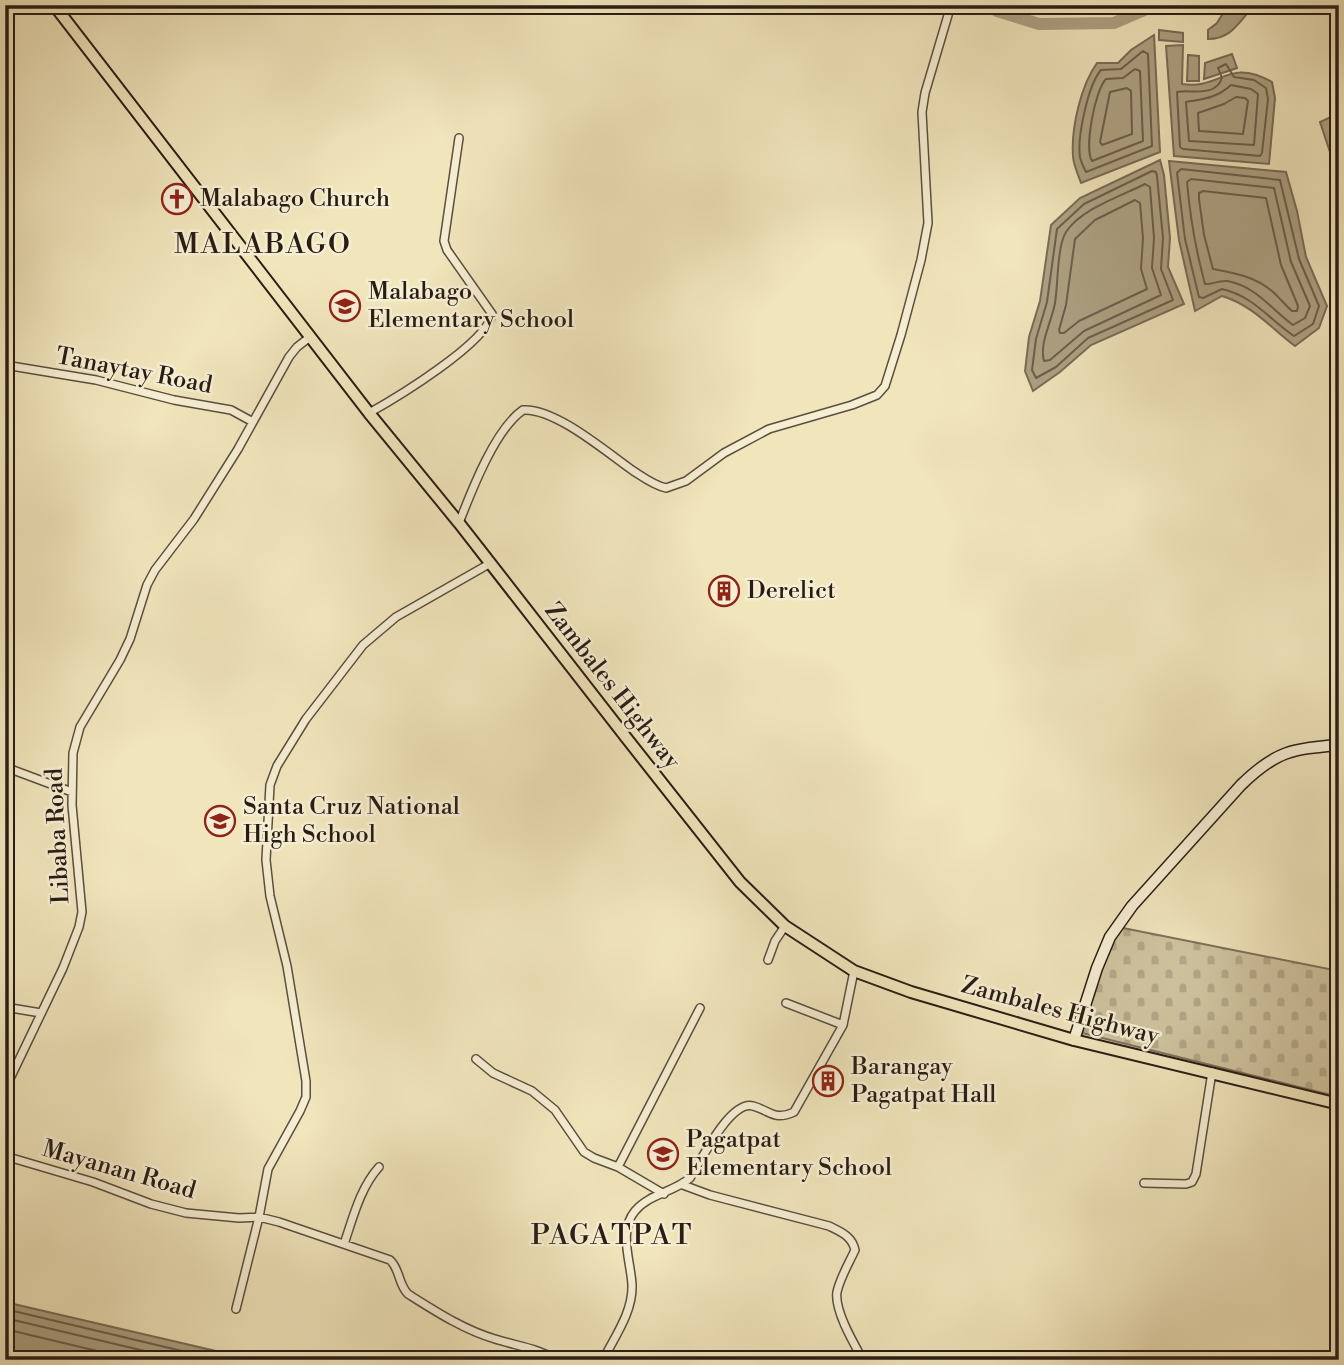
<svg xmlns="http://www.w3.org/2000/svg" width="1344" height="1365" viewBox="0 0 1344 1365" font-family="'Libre Bodoni',serif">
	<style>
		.cemetery { fill: url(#cemetery-stones); stroke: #7c705a; stroke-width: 2 }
		.water { fill: #ada183; stroke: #786c57; stroke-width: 2 }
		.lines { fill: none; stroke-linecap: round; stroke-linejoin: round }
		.shore { stroke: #6a5f4c; stroke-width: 2 }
		.river { stroke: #ada183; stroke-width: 12 }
		.street-casing { stroke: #5a4f3e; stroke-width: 10 }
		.secondary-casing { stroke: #281d14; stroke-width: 13 }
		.primary-casing { stroke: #281d14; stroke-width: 14 }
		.street { stroke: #f6eed3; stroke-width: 7 }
		.secondary { stroke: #f6eed3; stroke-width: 10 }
		.primary { stroke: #f1e5bc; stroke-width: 10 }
		.labels { text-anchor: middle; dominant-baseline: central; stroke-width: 5; stroke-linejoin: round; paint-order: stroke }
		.poi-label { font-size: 24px; fill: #281d14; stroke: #f6eed3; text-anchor: start }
		.street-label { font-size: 24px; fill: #281d14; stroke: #f6eed3 }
		.quarter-label { font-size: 28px; letter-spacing: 2px; fill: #281d14; stroke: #f6eed3 }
	</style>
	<defs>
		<pattern id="cemetery-stones" width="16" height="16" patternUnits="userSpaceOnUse" patternTransform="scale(1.75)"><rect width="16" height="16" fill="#cfc39f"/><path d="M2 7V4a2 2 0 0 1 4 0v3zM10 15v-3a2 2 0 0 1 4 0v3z" fill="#b2a788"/></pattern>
	</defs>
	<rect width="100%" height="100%" fill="#f1e5bc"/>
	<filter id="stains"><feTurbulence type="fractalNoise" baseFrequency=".00286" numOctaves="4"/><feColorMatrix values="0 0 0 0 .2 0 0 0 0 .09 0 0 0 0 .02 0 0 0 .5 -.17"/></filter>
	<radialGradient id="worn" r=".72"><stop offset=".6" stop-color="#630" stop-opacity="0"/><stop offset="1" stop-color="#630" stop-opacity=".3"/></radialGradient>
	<path class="cemetery" d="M1118,927L1339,971V1097L1082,1033L1099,970Z"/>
	<path class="water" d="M903,5H938L935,14L905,11Z
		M1228,5H1249L1251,9C1237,25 1230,39 1208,39V30L1217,23Z
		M1159,30L1183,33V42L1159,40Z
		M1154,35L1160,152L1081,183C1078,174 1073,164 1073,156C1071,128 1081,85 1097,63H1118L1131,50Z
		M1183,45L1182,84C1222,90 1227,57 1272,82L1275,98L1269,164L1174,156L1166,46Z
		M1232,54L1237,68L1204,79L1205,63Z
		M1188,55L1199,56V81H1187Z
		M1339,113V167L1334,164L1320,122Z
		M1160,160L1164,175L1170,238L1168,267L1184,304L1091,345L1060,372L1033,391L1025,371L1029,337L1040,301L1051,225L1080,198Z
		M1169,161L1286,172L1297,211L1306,257L1327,306L1319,328L1295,346C1271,328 1252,305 1222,296L1195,311L1179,240Z
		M5,1302L216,1351L242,1360H5Z"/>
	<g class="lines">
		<path class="shore" d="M1143,51L1148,54L1152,146L1086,172C1084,168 1081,162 1080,157C1077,137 1088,85 1101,70L1121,69Z
			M1226,64L1234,77L1254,80L1266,88L1268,99L1262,153L1260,156L1183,149L1180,147L1177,92C1191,89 1215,98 1222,78L1218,68Z
			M1135,69L1140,71L1143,141L1092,161C1084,148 1095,90 1106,79L1123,78Z
			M1231,85L1251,89L1258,94L1254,145L1189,141L1186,102C1203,99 1217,98 1231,85Z
			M1127,88L1131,91L1132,134L1102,145L1100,142L1110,92Z
			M1236,97L1245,98L1248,101L1243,134L1199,131L1198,113L1224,104Z
			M1181,169L1280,180L1299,259L1319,306L1313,324L1294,336C1269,319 1253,296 1222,289L1203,298L1199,297L1185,239L1177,173Z
			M1152,171L1156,172L1157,176L1163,238L1161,269L1173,300L1088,338L1056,367L1036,378L1032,370L1036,339L1047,302L1057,229L1084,204Z
			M1191,179L1274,188L1291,262L1310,306L1305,318L1293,325C1271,309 1256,286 1227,281C1218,280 1212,285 1205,284C1196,251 1190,217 1187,182Z
			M1145,184L1150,187L1154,238L1152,268L1161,295L1084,331L1050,360L1044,361C1039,343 1052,321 1055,303C1058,286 1057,246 1066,232C1081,209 1121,196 1145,184Z
			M1203,191L1266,198L1281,265L1298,306L1297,311H1292C1285,305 1279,297 1272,291C1254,276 1234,273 1213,269L1204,235L1199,199V193Z
			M1135,200L1140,203L1143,238L1141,269L1147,289L1079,321L1064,333H1060L1059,330L1066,305L1075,239L1095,220Z
			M5,1309L220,1360
			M5,1318L183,1360
			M5,1329L135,1360"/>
		<path class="river" d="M988,5L997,11L1039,24L1114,23L1156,5"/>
		<g class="street-casing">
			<path id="street" d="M5,365L96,380L174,400L231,410L253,422
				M369,413C396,398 487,343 492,314L447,250L444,241L459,138
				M459,523C471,492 495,429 523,410C555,408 605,451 632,470C643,477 653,485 666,488L686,481L724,453L769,429L852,405L877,395L885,386L901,335L921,260L928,223L922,112L925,93L951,5
				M5,767L72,792
				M768,960L775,941L785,926
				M786,1003L843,1025
				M5,1007L41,1013
				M476,1059L493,1073L532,1091L555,1110L584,1152L594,1158L618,1167L664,1194
				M5,1089L63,968L79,927L82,912L72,805L73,753L80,727L120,660L130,639L147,585L155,570L194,519L238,449L289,357L297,347L310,337
				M5,1156L93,1182L151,1204L186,1213L239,1218L259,1217L279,1222L390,1260C400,1269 398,1284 408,1294C435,1311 464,1330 495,1339C517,1346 537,1348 557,1360
				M618,1167L700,1008
				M1144,1183L1186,1184L1192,1182L1196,1174L1212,1072
				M683,1185L710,1195L829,1226C841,1232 852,1236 855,1250C849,1263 840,1278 837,1292C834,1310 854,1344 863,1360
				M344,1244C353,1218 360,1188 379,1167
				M236,1309L259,1217L268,1169L300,1111L306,1097V1081L287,966L270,896L266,860L270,785L277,766L306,719L363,645L396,617L489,564
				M603,1360C615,1336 633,1312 632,1285C631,1262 618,1231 635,1211C649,1194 674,1192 690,1178C701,1161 730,1100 753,1106C771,1111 774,1121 794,1112L843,1025L854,971"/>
		</g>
		<g class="secondary-casing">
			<path id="secondary" d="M1074,1040L1097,968L1110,937L1132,906L1241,785C1276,751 1291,749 1339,745"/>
		</g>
		<g class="primary-casing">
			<path id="primary" d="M54,5L369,413L459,523L628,740L740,882L785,926L854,971L911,992L1074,1040L1339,1104"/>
		</g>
		<use href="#street" class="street"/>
		<use href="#secondary" class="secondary"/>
		<use href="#primary" class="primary"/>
	</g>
	<defs>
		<g id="church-ring" transform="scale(1.575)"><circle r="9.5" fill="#f6eed3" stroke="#8f2418" stroke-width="1.5"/><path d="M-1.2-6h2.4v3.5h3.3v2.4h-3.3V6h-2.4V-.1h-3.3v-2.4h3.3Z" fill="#8f2418"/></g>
		<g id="school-ring" transform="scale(1.575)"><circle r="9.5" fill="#f6eed3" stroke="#8f2418" stroke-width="1.5"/><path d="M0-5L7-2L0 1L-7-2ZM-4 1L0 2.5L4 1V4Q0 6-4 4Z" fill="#8f2418"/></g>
		<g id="building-ring" transform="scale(1.575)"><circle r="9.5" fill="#f6eed3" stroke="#8f2418" stroke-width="1.5"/><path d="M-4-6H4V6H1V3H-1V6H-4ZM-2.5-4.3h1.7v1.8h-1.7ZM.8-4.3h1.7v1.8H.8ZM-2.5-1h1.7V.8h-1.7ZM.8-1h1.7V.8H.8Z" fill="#8f2418"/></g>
	</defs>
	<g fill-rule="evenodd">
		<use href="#church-ring" x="177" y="199"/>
		<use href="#school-ring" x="345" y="306"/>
		<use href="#building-ring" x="724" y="591"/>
		<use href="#school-ring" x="220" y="821"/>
		<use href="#building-ring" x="828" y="1081"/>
		<use href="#school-ring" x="663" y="1154"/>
	</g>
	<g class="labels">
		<g class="poi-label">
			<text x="200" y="199">Malabago Church</text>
			<text x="368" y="292">Malabago<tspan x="368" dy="28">Elementary School</tspan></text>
			<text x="747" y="591">Derelict</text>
			<text x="243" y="807">Santa Cruz National<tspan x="243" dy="28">High School</tspan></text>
			<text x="851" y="1067">Barangay<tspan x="851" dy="28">Pagatpat Hall</tspan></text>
			<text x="686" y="1140">Pagatpat<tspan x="686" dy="28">Elementary School</tspan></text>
		</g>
		<g class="street-label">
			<text transform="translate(134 371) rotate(11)">Tanaytay Road</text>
			<text transform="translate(612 686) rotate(52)">Zambales Highway</text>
			<text transform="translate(58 836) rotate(-93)">Libaba Road</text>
			<text transform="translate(1060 1011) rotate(15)">Zambales Highway</text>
			<text transform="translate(119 1170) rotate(16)">Mayanan Road</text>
		</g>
		<g class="quarter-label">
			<text x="263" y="244">MALABAGO</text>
			<text x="612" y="1235">PAGATPAT</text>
		</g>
	</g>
	<rect width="1344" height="1365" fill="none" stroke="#f1e5bc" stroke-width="28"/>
	<rect x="7" y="7" width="1330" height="1351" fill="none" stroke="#281d14" stroke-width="3.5"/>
	<rect x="14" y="14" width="1316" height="1337" fill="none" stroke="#281d14" stroke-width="2"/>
	<rect width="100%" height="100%" filter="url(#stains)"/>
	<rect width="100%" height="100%" fill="url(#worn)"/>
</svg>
